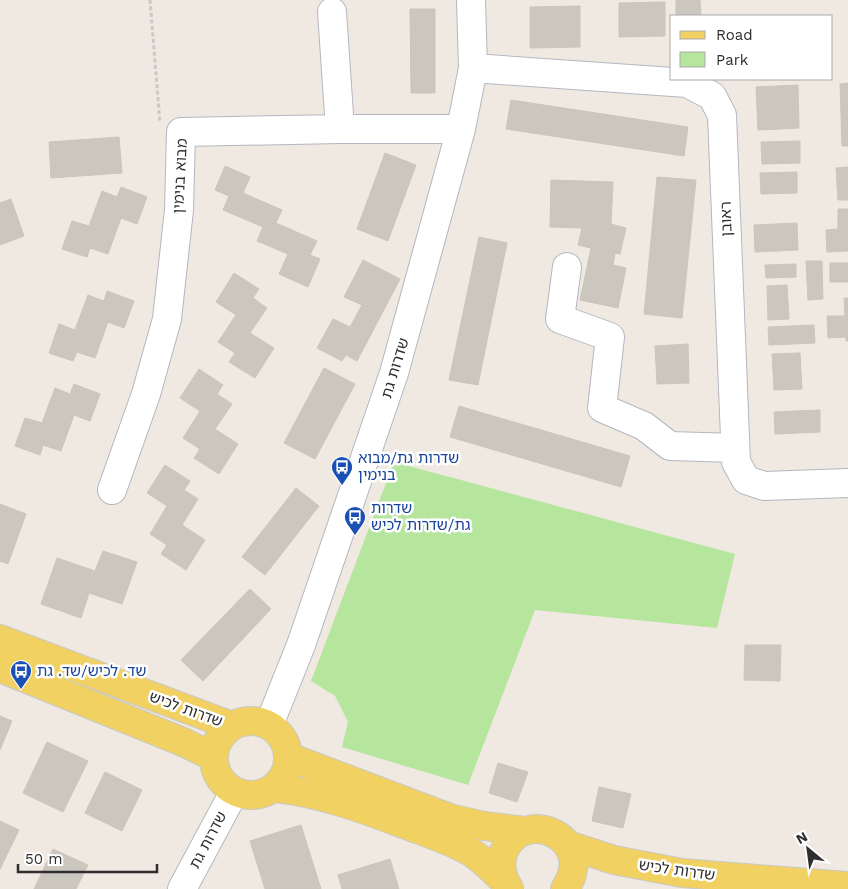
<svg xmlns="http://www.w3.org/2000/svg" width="848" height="889" viewBox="0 0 848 889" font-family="'Work Sans','Noto Sans Hebrew',sans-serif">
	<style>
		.green { fill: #b6e59e }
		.building { fill: #cbc7bf; stroke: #cbc5ba }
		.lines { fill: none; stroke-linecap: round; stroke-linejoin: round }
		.minor-casing { stroke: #b4b7c1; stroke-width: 30 }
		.major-casing { stroke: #c9c9c9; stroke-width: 30 }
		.path { stroke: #c9c9c9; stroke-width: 3; stroke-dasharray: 4 2.5; stroke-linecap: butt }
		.minor { stroke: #fff; stroke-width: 28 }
		.major { stroke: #f2d163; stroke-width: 28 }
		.labels { text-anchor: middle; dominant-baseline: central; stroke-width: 5; stroke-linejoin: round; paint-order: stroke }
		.street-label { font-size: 15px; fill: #2e2e2e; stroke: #fff }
		.transit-label { font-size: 15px; fill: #164399; stroke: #fff; text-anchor: start }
	</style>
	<rect width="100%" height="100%" fill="#efe9e1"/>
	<path class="green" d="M394,462L735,554L717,628L535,610L468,785L342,747L348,722L335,696L311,681Z"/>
	<path class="building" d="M676,0H700L701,16H676Z
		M665,2V36L619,37V3Z
		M580,6V47L530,48V7Z
		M410,9H435V93H411Z
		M848,83V146H842L840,84Z
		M798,85L799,128L758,130L756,87Z
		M511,100L688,127L684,156L506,129Z
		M119,137L122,173L51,178L49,142Z
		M800,141V163L762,164L761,142Z
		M385,153L416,165L388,241L357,229Z
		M225,166L250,177L243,193L282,210L276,223L317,241L310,255L320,259L308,287L279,274L288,254L257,241L263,227L223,210L229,196L215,190Z
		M848,167V200H838L836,168Z
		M797,172V193L761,194L760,173Z
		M657,177L696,180L682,318L644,314Z
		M551,180L613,182L611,224L626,228L620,254L615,253L613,265L626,268L618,308L580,300L591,248L578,245L582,228L550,227Z
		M121,187L147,197L137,224L121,218L108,254L90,248L87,257L62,249L72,221L89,226L102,191L117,197Z
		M11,199L24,236L0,245V203Z
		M838,209H848V251L827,252L826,230L838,229Z
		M797,223L798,250L755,252L754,225Z
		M479,237L507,243L478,385L449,380Z
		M363,260L400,279L357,361L346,355L342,361L317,348L333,319L350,327L362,305L344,297Z
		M806,261H822L823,299L808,300Z
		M830,263H848V282H830Z
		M796,264V277L766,278L765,265Z
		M234,273L259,289L253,298L267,308L250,333L274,348L255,378L229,362L235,353L218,342L236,315L216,302Z
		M787,285L789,319L768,320L767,286Z
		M107,291L134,301L124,328L108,322L95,358L77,352L73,361L49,353L59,324L75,330L88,295L104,301Z
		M844,298H848V341H846V337L828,338L827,316H845Z
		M814,325L815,343L769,345L768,327Z
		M688,344L689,383L657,384L655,346Z
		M800,353L802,389L774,390L772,354Z
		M324,368L355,384L315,459L284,443Z
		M199,369L223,385L217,394L232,404L215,429L238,444L219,474L194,458L200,449L183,438L200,411L180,398Z
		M74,384L100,394L90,421L74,415L61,451L43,445L40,455L15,446L25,418L42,423L55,388L70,394Z
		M459,406L630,456L621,487L450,437Z
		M820,410V432L775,434L774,412Z
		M165,465L190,481L184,490L198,499L182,525L205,540L186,570L161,554L167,545L150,534L167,506L147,493Z
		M296,488L319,506L265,575L242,557Z
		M0,504L26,514L8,564L0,561Z
		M103,551L137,562L122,604L89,593L81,618L41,604L57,558L95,571Z
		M250,589L271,609L203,681L181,660Z
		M745,645H781L780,681L744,680Z
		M0,716L12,721L0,750Z
		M47,742L88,761L63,812L23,793Z
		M498,763L528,772L517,802L489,793Z
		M105,772L142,790L122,831L85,813Z
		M599,787L631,794L623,828L592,821Z
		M0,821L19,830L0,869Z
		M301,825L321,889H265L250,841Z
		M53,849L88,865L76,889H34Z
		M390,859L399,889H342L338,875Z"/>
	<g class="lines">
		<g class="minor-casing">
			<path id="minor" d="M332,12L340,129
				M473,68L687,83L712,96L722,115L736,462L746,480L764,486L848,483
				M567,267L560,319L610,337L602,408L644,426L670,446L735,448
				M112,490L146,394L167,319L179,210L181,132L340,129H461
				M269,725L301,645L394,373L461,129L473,68L471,0
				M182,889L234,792"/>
		</g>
		<g class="major-casing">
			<path id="major" d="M0,639L232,726
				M0,668L183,742L214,757
				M214 758a37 37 0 1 1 74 0a37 37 0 1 1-74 0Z
				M289,757L450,818L484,826L525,831
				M274,788C318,792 364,809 406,825C427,833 449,840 469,851C482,859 493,870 504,881
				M568,845L614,860L682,873L848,886
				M509,888C501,876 499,864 504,851C524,805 598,838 565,889"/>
		</g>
		<path class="path" d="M150,0L160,123"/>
		<use href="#minor" class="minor"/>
		<use href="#major" class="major"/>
	</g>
	<defs>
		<g id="bus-pin" transform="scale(1.125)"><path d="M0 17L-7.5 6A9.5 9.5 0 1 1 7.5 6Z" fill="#1a4fb4" stroke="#fff"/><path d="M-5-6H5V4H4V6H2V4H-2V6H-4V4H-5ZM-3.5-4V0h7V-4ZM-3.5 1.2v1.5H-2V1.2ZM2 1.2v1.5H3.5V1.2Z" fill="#fff"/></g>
	</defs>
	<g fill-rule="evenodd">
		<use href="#bus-pin" x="342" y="467"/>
		<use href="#bus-pin" x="355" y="517"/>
		<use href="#bus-pin" x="21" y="671"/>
	</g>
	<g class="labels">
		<g class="street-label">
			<text transform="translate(180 176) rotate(-87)">מבוא בנימין</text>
			<text transform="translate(726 219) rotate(-92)">ראובן</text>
			<text transform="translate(395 368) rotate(-73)">שדרות גת</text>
			<text transform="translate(186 709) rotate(20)">שדרות לכיש</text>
			<text transform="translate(208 840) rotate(-62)">שדרות גת</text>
			<text transform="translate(677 870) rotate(8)">שדרות לכיש</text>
		</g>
		<g class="transit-label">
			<text x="358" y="458">שדרות גת/מבוא<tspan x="358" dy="17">בנימין</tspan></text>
			<text x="371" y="508">שדרות<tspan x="371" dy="17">גת/שדרות לכיש</tspan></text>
			<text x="37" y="671">שד. לכיש/שד. גת</text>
		</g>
	</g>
	<rect x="670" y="15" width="162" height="65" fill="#ffffff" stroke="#ababab"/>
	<rect x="680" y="31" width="25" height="8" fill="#f2d163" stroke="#ababab"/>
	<text x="716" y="40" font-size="15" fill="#2e2e2e">Road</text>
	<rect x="680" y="52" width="25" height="15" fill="#b6e59e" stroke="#ababab"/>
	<text x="716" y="65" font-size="15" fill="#2e2e2e">Park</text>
	<g transform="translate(808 849) rotate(331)" stroke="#ffffff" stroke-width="4" paint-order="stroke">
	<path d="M0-4L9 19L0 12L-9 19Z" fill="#2e2e2e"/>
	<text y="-8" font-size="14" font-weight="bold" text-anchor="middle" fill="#2e2e2e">N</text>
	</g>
	<path d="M18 864v8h139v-8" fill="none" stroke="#2e2e2e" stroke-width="2.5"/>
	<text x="25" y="864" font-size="15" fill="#2e2e2e" stroke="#ffffff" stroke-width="4" paint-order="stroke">50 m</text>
</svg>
